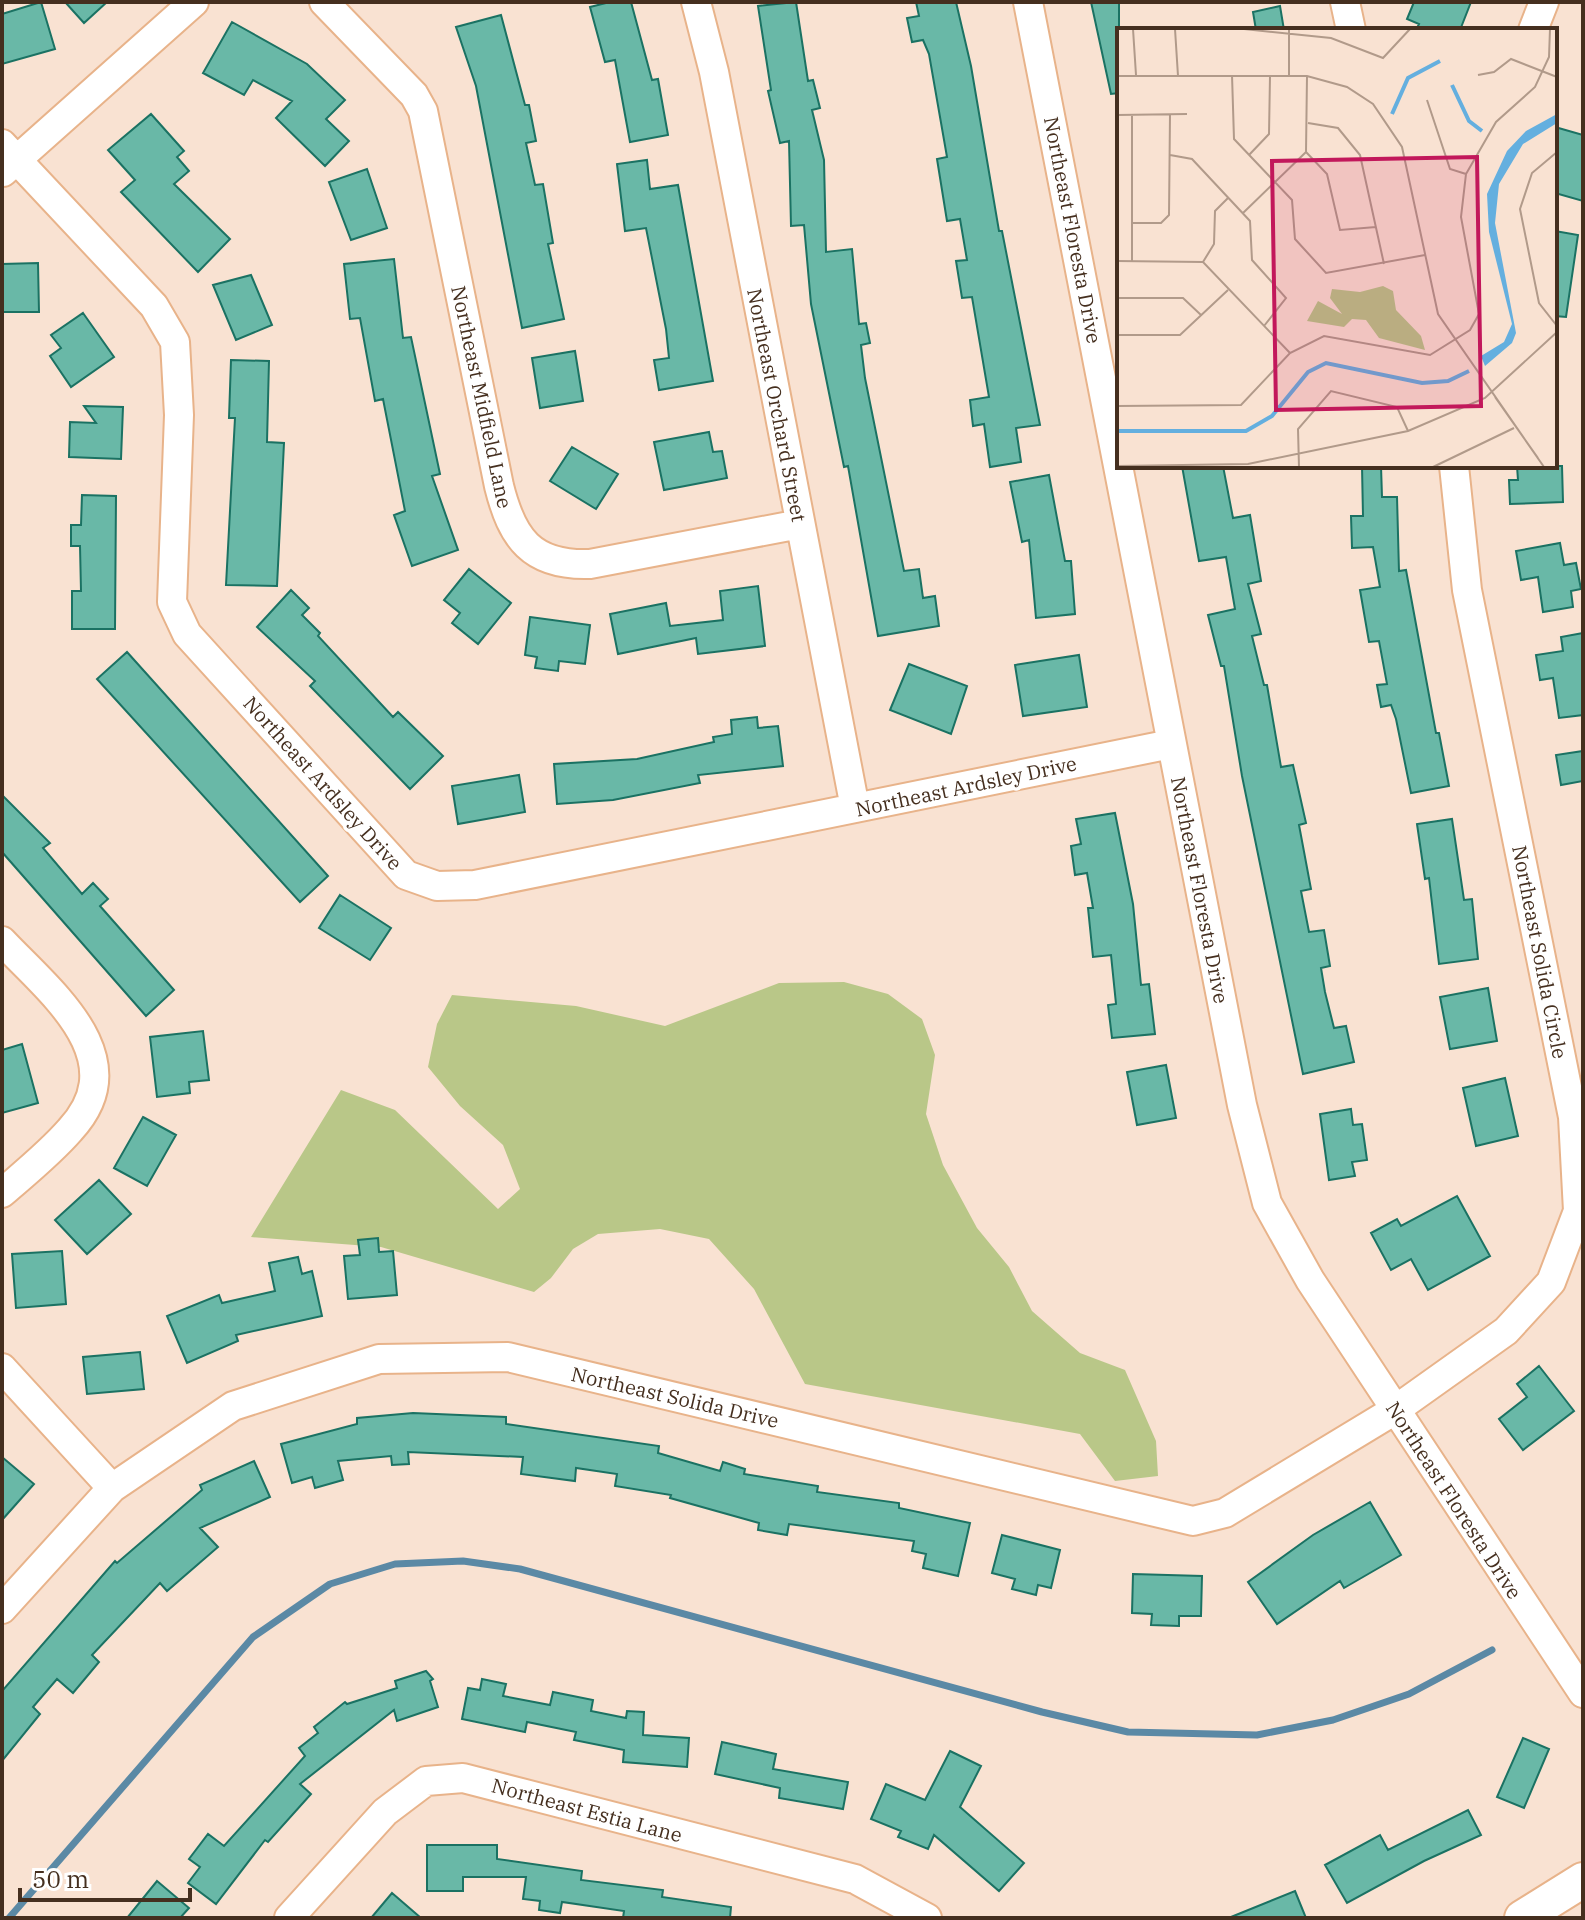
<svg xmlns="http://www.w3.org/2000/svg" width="1585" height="1920" viewBox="0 0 1585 1920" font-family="'IBM Plex Serif',serif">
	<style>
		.green { fill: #b9c788 }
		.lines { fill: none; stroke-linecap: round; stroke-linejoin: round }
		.stream { stroke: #5b89a5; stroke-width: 7 }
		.building { fill: #69b8a7; stroke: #1b7263; stroke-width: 2 }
		.minor-casing { stroke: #e8b38a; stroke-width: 32 }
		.major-casing { stroke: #e8b38a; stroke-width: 38 }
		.minor { stroke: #fff; stroke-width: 28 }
		.major { stroke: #fff; stroke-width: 34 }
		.labels { text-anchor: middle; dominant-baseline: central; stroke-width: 7; stroke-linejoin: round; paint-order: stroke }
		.street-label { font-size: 20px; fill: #452f1f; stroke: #fff }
		.inset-river { fill: none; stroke: #64afdf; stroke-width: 4 }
		.inset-road { fill: none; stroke: #b19a8a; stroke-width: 2 }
		.view { fill: #c2185b; fill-opacity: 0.15; stroke: #c2185b; stroke-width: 4 }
		.inset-edge { fill: none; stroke: #452f1f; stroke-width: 4 }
	</style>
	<rect width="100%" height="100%" fill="#f9e2d2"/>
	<path class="green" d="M844,982L888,994L922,1019L935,1055L926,1114L943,1165L977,1228L1009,1267L1032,1311L1080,1353L1125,1370L1156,1441L1158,1476L1115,1481L1080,1434L805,1384L754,1289L709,1239L660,1229L598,1234L573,1249L551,1278L534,1292L381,1247L251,1237L341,1090L395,1110L498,1209L520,1189L503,1145L460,1106L428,1067L437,1024L452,995L576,1006L665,1026L779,983Z"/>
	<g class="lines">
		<path class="stream" d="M9,1918L253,1637L330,1584L395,1564L463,1561L520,1569L1042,1712L1128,1732L1257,1735L1333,1720L1409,1694L1492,1650"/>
	</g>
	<path class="building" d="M41,2L55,49L2,64V14Z
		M65,2H107L84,23Z
		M610,2H631L652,80L658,79L668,135L630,142L615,60L605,62L590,7Z
		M796,2L808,81L813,80L820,108L812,110L824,160L826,252L852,249L859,324L866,323L870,343L861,345L865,378L904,571L919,569L923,598L935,596L939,626L878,636L848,466L844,467L811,304L804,225L791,226L789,141L780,143L768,91L771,90L758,6Z
		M916,2H956L971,66L999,231H1002L1040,425L1016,428L1021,462L990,467L984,424L973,426L970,400L989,397L972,297L962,298L956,261L967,260L960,219L947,221L937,159L947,157L929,54L923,40L912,42L907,18L919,16Z
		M1091,2H1119V93L1111,94Z
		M1414,2H1471L1460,30H1416L1419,24L1407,19Z
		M1280,6L1284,30H1256L1253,12Z
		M501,15L525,105H529L536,141L526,143L535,185L543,184L553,243L548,244L564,319L522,328L476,86L456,27Z
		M232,22L307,64L345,100L326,119L349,141L325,166L276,118L292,101L253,80L244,95L203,73Z
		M151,114L184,151L177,157L189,171L174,184L230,239L198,272L121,192L135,180L108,150Z
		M1555,127L1583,135V201L1555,193Z
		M647,160L650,189L678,185L713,381L659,390L654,360L669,358L666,329L646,228L625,231L617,164Z
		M367,169L387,228L351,240L329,182Z
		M1555,231L1578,235L1566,317L1555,316Z
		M394,259L403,338L411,337L440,474L432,476L458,550L412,566L394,515L405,511L383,399L375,401L360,318L350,319L344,264Z
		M38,263L39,312H2V264Z
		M251,275L272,325L236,340L213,285Z
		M83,313L114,357L71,387L50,356L61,348L51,335Z
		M575,351L583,401L540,408L532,358Z
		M231,360L269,361L267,442L284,443L277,586L226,585L235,418H229Z
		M84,406L123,407L121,459L69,457L70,422L96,423Z
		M709,432L713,452L722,451L727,478L664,490L654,442Z
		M572,447L618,474L596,509L550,481Z
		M1182,466H1223L1233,518L1250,515L1261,581L1248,584L1261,634L1252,636L1264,685H1267L1281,767L1293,765L1306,823L1299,825L1311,889L1301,891L1309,932L1324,930L1330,966L1321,968L1325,992L1334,1028L1346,1026L1354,1062L1303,1074L1242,776L1224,666H1221L1208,615L1235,609L1226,557L1199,561Z
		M1362,466H1381L1382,497H1397L1399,571L1406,570L1436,733H1439L1449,786L1411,793L1396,719L1391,705L1381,707L1377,685L1387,684L1379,641L1369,642L1360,590L1380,587L1373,547L1352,548L1351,516H1363Z
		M1517,466H1562L1563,502L1510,504L1509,480H1518Z
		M1049,475L1065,561H1071L1075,614L1036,618L1029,540L1022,542L1010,482Z
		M82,495L116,496L115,629H72V591H81L80,546H71V525H81Z
		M1560,543L1564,565L1576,563L1581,589L1571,591L1573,607L1543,612L1538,577L1521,580L1516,551Z
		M469,569L511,603L478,644L452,623L460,613L444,600Z
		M758,586L765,646L698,654L696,638L618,654L610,614L666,603L670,626L723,620L720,591Z
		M291,590L309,608L302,615L320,633L318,636L393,717L398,712L443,756L410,789L310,686L315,681L257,627Z
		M530,617L590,625L585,664L559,661L558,671L535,668L537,657L525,655Z
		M1583,633V715L1559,718L1553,678L1540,680L1536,655L1563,651L1561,637Z
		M127,652L328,876L300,902L97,679Z
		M1079,655L1087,707L1023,716L1015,665Z
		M909,664L967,686L951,734L890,710Z
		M757,717L758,728L778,726L783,766L698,775L700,783L613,800L557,804L554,764L637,759L714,742L713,737L732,734L731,720Z
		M1583,751V781L1561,785L1556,755Z
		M519,775L525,812L458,824L452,786Z
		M2,795L50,843L43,848L82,894L93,883L108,899L100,906L174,990L146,1016L2,852Z
		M1115,813L1133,904L1141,985L1149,984L1155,1034L1112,1038L1108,1005L1116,1004L1111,955L1093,957L1088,908H1093L1087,873L1075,875L1071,846L1081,844L1076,819Z
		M1452,819L1464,900L1472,899L1478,959L1439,964L1429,878L1425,879L1417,824Z
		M340,895L391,928L370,960L319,928Z
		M1488,988L1497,1041L1450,1049L1440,997Z
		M203,1031L209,1080L189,1082L190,1093L157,1097L150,1037Z
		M22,1044L38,1103L2,1113V1050Z
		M1166,1065L1176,1118L1137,1125L1127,1072Z
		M1505,1078L1518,1136L1476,1146L1463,1088Z
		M1351,1109L1353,1125L1362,1124L1367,1160L1352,1162L1355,1176L1329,1180L1320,1114Z
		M143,1117L176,1135L147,1186L114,1168Z
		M99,1180L131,1214L87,1254L55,1220Z
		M1457,1196L1490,1256L1428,1290L1411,1259L1391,1270L1371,1233L1397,1219L1401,1226Z
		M378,1238L379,1252L393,1251L397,1295L348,1299L344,1256L360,1255L358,1240Z
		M62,1251L66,1304L16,1308L12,1254Z
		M298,1257L302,1274L312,1271L322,1316L236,1335L238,1341L187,1363L167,1316L219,1295L222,1303L275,1291L269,1263Z
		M140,1352L144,1389L87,1394L83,1357Z
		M1539,1366L1574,1411L1523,1450L1499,1419L1527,1397L1517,1384Z
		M413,1413L506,1417V1424L659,1446L658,1453L720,1471L723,1462L745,1469L744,1474L818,1486L817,1492L899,1503V1508L970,1523L958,1576L923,1568L926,1554L912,1551L914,1541L789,1524L787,1535L758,1530L759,1523L670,1498L671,1495L615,1486L617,1474L576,1468L575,1481L521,1474L523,1457L408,1452L409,1464L392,1465L391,1456L338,1461L343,1480L315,1488L312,1477L292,1483L281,1444L357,1424V1418Z
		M2,1457L34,1484L2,1520Z
		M254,1461L270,1497L200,1528L218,1547L167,1591L160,1583L92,1655L99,1662L73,1693L57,1679L33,1707L40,1714L2,1761V1691L115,1561L117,1563L202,1490L200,1485Z
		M1370,1502L1401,1555L1344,1588L1340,1581L1277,1624L1248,1582L1313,1535Z
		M1002,1535L1060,1550L1051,1588L1038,1585L1036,1595L1012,1589L1015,1579L992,1573Z
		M1133,1574L1202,1576L1201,1616H1179V1626L1151,1625L1152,1614L1132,1613Z
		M426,1671L433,1679L430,1681L438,1707L397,1721L394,1710L300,1784L311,1794L268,1842L265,1840L216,1904L188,1883L200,1867L189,1859L208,1834L224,1846L305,1756L299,1748L318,1733L314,1727L345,1702L347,1704L397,1688L395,1681Z
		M482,1679L506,1684L503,1696L550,1705L553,1692L593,1700L591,1711L626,1718L627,1711L644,1712L643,1735L689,1738L687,1767L623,1762L624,1750L574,1740L576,1732L527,1722L525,1732L462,1719L468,1688L480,1690Z
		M1523,1738L1549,1749L1524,1808L1497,1797Z
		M722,1742L776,1754L773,1769L848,1782L843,1809L779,1798L780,1788L715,1774Z
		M950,1751L981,1766L960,1807L1024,1863L999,1891L934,1835L928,1849L898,1837L901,1831L871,1819L886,1784L925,1800Z
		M1468,1810L1481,1835L1424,1861L1347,1903L1325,1865L1380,1835L1388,1850Z
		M427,1845H497V1859L582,1871L581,1880L663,1890L662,1897L731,1907L730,1918H623L624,1911L562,1902L560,1913L539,1910L540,1901L523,1899L526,1877H463V1891H427Z
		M157,1881L189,1908L180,1918H127Z
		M1295,1891L1306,1918H1231V1917Z
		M392,1893L421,1918H371Z"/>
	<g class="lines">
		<g class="minor-casing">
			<path id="minor" d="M324,2L414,95L423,111L499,486C512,538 531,566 590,564L800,524
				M696,2L714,72L855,808
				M1028,2L1242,1105L1267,1203L1310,1280L1583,1693
				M1345,2L1351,30
				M1533,30L1544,2
				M2,144L154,306L175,342L179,415L172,602L187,634L406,875L437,886L475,885L1171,744
				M3,172L194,2
				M2,941C49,991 137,1058 70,1130C50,1153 25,1173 2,1193
				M2,1368L112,1488
				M2,1609L112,1488L233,1406L379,1359L508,1357L1193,1521L1225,1513L1395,1410L1506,1331L1551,1282L1578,1211L1573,1117L1467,590L1454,466
				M289,1918L385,1812L426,1781L463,1778L855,1879L927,1918"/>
		</g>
		<g class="major-casing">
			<path id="major" d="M1522,1918L1583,1880"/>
		</g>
		<use href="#minor" class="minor"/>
		<use href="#major" class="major"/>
	</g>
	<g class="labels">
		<g class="street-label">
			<text transform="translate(1073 230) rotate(79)">Northeast Floresta Drive</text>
			<text transform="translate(482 397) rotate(78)">Northeast Midfield Lane</text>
			<text transform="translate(777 405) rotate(79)">Northeast Orchard Street</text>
			<text transform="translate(323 783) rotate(48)">Northeast Ardsley Drive</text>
			<text transform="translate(966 786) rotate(-12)">Northeast Ardsley Drive</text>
			<text transform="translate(1200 890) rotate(79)">Northeast Floresta Drive</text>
			<text transform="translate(1540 952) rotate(79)">Northeast Solida Circle</text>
			<text transform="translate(675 1397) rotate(13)">Northeast Solida Drive</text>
			<text transform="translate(1454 1500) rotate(57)">Northeast Floresta Drive</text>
			<text transform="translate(587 1810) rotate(15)">Northeast Estia Lane</text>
		</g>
	</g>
	<g transform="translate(1117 28)">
		<rect width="440" height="440" fill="#f9e2d2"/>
		<path d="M266,258L276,263L279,282L304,308L308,322L262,310L249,292L235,291L227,299L190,293L201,273L225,286L213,270L215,261L243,264Z" fill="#b9c788"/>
		<path d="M440,86V95L406,116L382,156L378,195L399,305L395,315L368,338L364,328L387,314L395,296L372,204L370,166L390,123L409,103Z" fill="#64afdf"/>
		<path class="inset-river" d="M335,57L352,93L365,103M275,86L291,50L323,33M0,403H129L155,388L191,344L209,335L305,355L331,353L352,343"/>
		<path class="inset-road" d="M16,1L19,47M58,1L61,48M127,1L214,10L266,30L293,1M115,47L117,111L175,172L178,211L209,245L308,227M172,47V1M361,47L377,44L394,31L440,49M0,48H190L230,59L256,76L285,119L321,286L427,439M310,72L333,141L349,146M0,87L70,86M15,87V233M191,95L221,100L243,127L267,236M189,124L210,146L223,202L259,199M440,124L415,145L403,181L422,275L440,298M53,127L75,131L133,193L135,232L169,270L147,298M132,127L152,106L153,48M126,185L189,124L190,48M15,195H44L52,187L53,86M0,233L86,234L173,325M86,234L97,216L98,183L111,170M0,270H66L84,287M0,307H63L111,262M378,369L421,430M0,378L124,377L173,325L207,308L313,327L353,302L362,286L344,189L349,146L379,94L418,59L432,29L433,1M0,438L131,436L291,403L368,370L440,304M182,439L181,401L214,363L280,379L291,403M316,439L397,400"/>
		<path class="view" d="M360,129L364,378L159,382L155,133Z"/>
		<rect width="440" height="440" class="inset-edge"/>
	</g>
	<rect width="1585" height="1920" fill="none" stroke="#452f1f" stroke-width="8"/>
	<path d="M20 1888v12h170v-12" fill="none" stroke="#452f1f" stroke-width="4"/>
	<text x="32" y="1888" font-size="24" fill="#452f1f" stroke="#ffffff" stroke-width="6" paint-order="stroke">50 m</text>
</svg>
